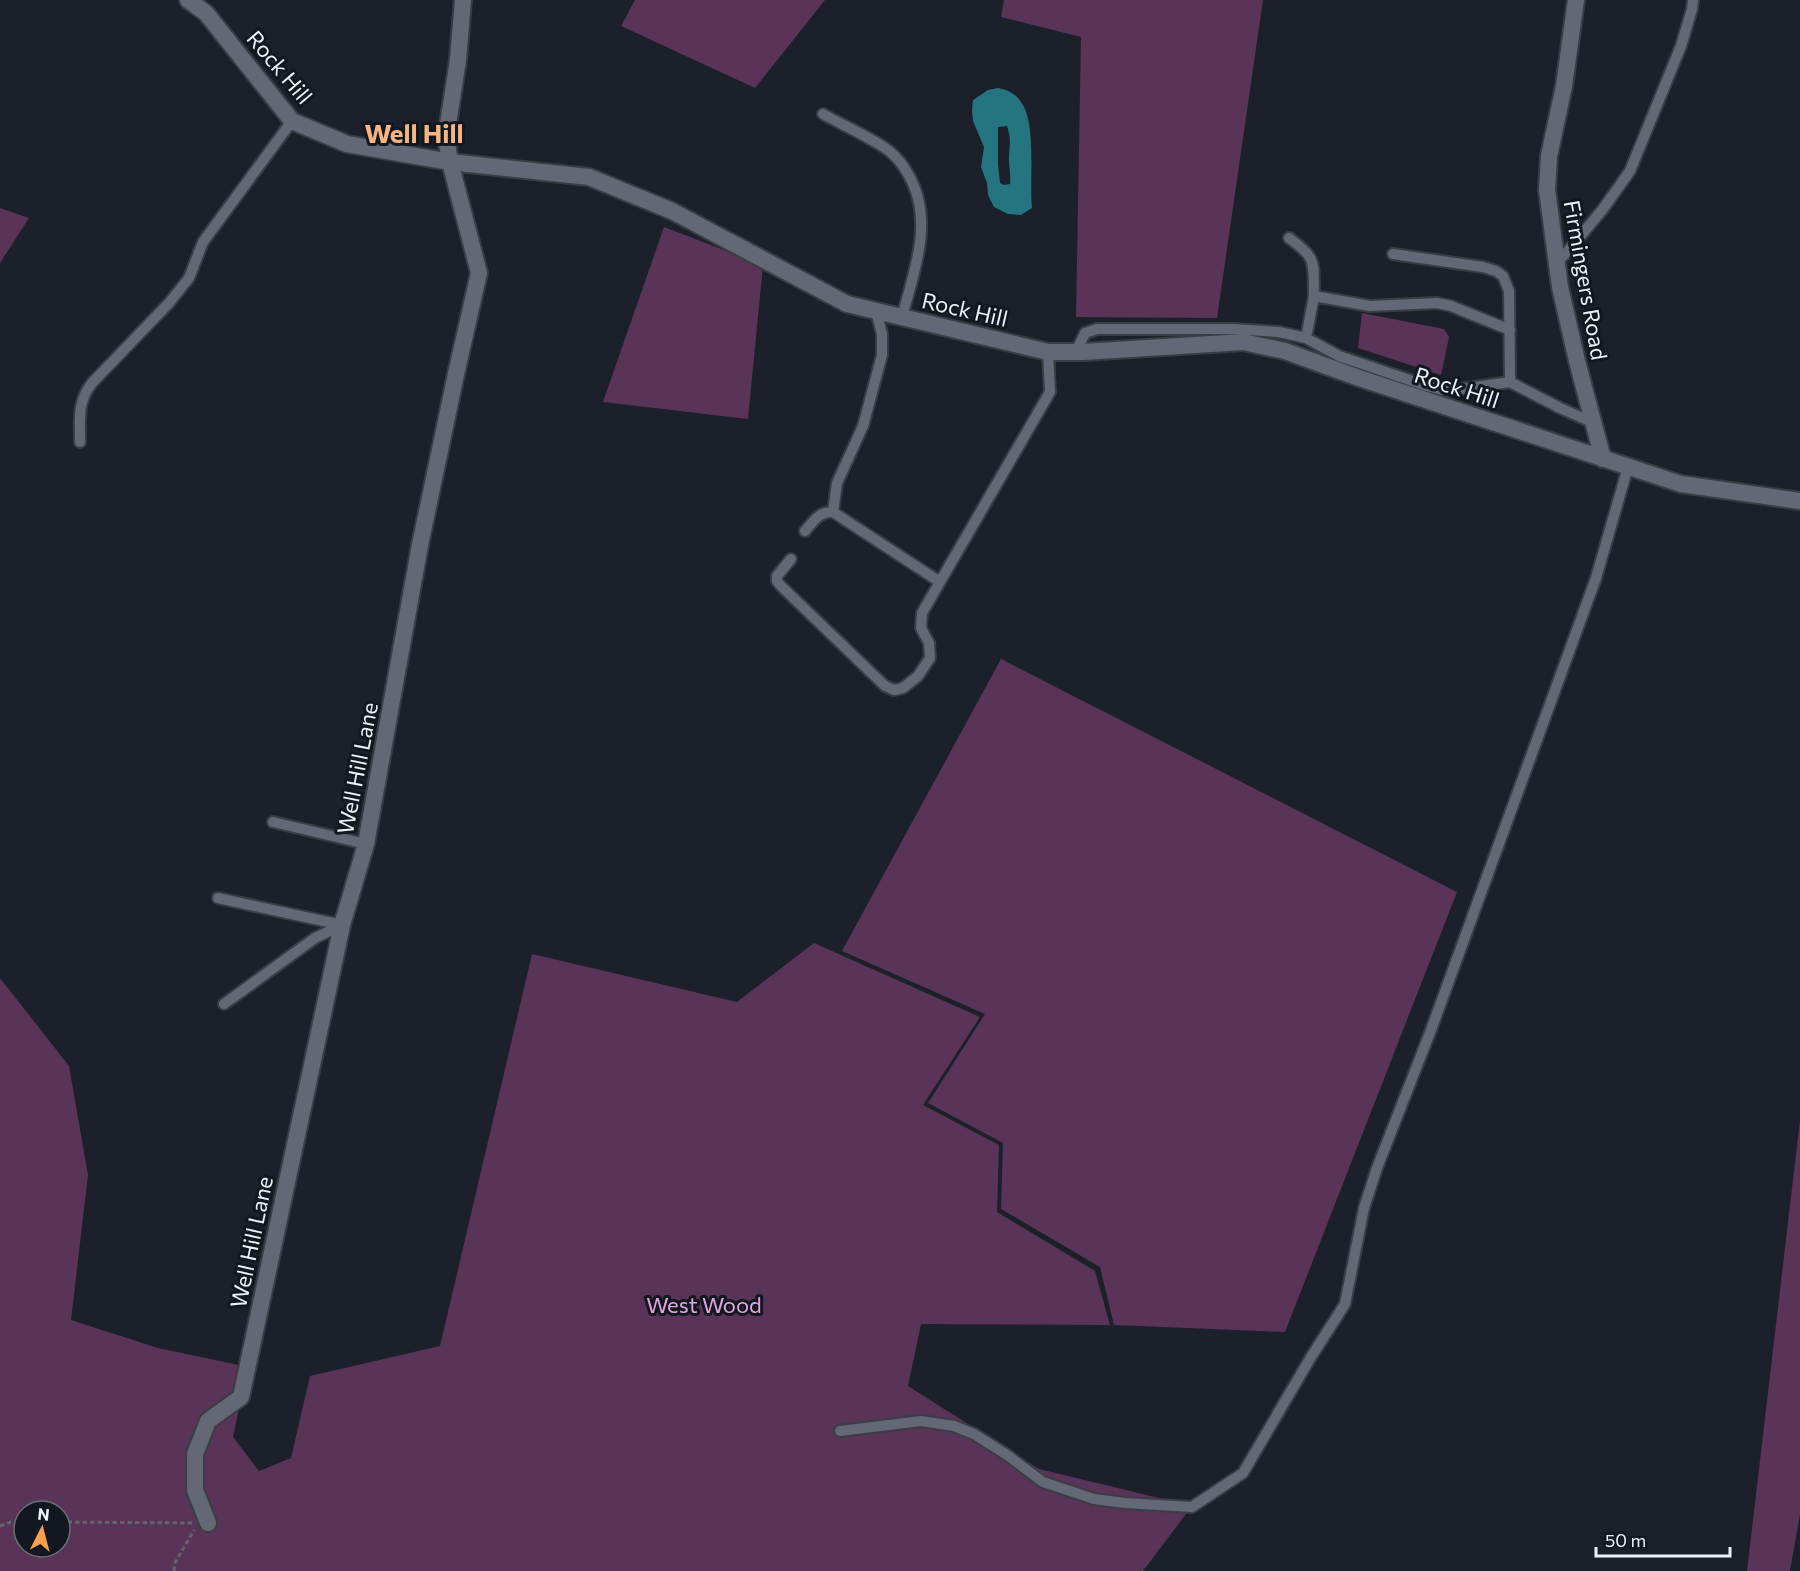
<svg xmlns="http://www.w3.org/2000/svg" width="1800" height="1571" viewBox="0 0 1800 1571" font-family="Commissioner,sans-serif">
	<style>
		.green { fill: #593458; fill-rule: evenodd }
		.water { fill: #24757f; fill-rule: evenodd }
		.lines { fill: none; stroke-linecap: round; stroke-linejoin: round }
		.service-casing { stroke: #3a3d44; stroke-width: 14 }
		.minor-casing { stroke: #3a3d44; stroke-width: 20 }
		.path { stroke: #61656d; stroke-width: 3; stroke-dasharray: 4.5 3; stroke-linecap: butt }
		.service { stroke: #636874; stroke-width: 10 }
		.minor { stroke: #636874; stroke-width: 16 }
		.labels { text-anchor: middle; dominant-baseline: central; stroke-width: 6; stroke-linejoin: round; paint-order: stroke }
		.street-label { font-size: 22px; fill: #eef1f7; stroke: #131720 }
		.park-label { font-size: 22px; fill: #e3a5e1; stroke: #131720 }
		.quarter-label { font-size: 26px; font-weight: bold; fill: #f6b683; stroke: #131720 }
	</style>
	<rect width="100%" height="100%" fill="#1c202a"/>
	<path class="green" d="M635,0H825L755,88L621,26Z
		M1004,0H1263L1217,318L1076,317L1081,37L1001,17Z
		M0,208L29,218L0,263Z
		M664,227L763,265L748,419L603,402Z
		M1362,313L1444,329L1449,337L1441,375L1358,348Z
		M1001,659L1457,892L1285,1332L1114,1325L1100,1267L1001,1209L1003,1143L928,1103L985,1014L842,951Z
		M814,943L980,1017L923,1105L999,1145L997,1212L1095,1271L1110,1325L921,1324L908,1386L1039,1469L1192,1506L1143,1571H0V978L69,1066L88,1175L71,1320L158,1348L248,1367L233,1437L259,1471L291,1458L310,1376L440,1346L532,954L737,1002ZM24,1511H60V1547H24Z
		M1800,1120V1514L1790,1571H1747Z"/>
	<path class="water" d="M998,88C1008,90 1016,94 1021,102C1037,123 1029,181 1032,208L1021,215L1008,214L994,207L988,195L987,183L981,167L984,147L973,121L972,110L973,100L988,90ZM1007,126C1012,142 1009,144 1009,160C1009,168 1011,175 1010,184L1004,185L1000,183L998,164V127Z"/>
	<g class="lines">
		<g class="service-casing">
			<path id="service" d="M823,114C844,126 868,136 888,150C896,156 903,165 908,174C935,219 914,272 902,317
				M1289,238C1318,259 1313,262 1314,296L1370,306L1437,303L1451,306L1510,330
				M1393,254L1483,267L1496,271L1503,276L1509,291L1510,382
				M1557,262L1568,251L1603,209L1630,171L1681,46L1692,9L1693,0
				M1306,338L1314,296
				M1076,352L1085,333L1097,329H1232L1279,332L1306,338L1339,356L1427,386L1442,390L1461,389L1510,382L1560,408L1592,422
				M80,442C80,419 77,402 92,383L169,303L189,278L203,242L292,121
				M833,512L837,483L863,426L882,355V334L876,311
				M805,531C813,522 819,511 833,512L940,582
				M791,559L777,576V581L781,586L885,686L894,690L903,688L918,676L930,658L929,643L921,628L922,613L1050,392L1048,352
				M273,822L366,844
				M218,898L342,925
				M224,1004L315,938L342,925
				M840,1431L921,1421L954,1426L974,1434L1007,1455L1043,1482L1094,1499L1125,1503L1192,1507L1243,1473L1311,1357L1345,1304L1364,1208L1377,1168L1431,1030L1596,578L1628,467"/>
		</g>
		<g class="minor-casing">
			<path id="minor" d="M188,0L206,13L292,121L347,144L450,162L589,177L672,211L847,304L1048,352H1083L1243,342L1285,351L1359,378L1681,484L1800,501
				M1576,0L1564,86L1549,156L1547,190L1560,287L1577,361L1603,459
				M208,1523L195,1490V1454L208,1421L241,1397L342,925L366,844L420,545L456,374L479,273L450,162L446,137L458,60L463,0"/>
		</g>
		<path class="path" d="M60,1522L192,1523
			M0,1526L11,1522H24
			M174,1571L175,1563L194,1530"/>
		<use href="#service" class="service"/>
		<use href="#minor" class="minor"/>
	</g>
	<g class="labels">
		<g class="street-label">
			<text transform="translate(280 67) rotate(50)">Rock Hill</text>
			<text transform="translate(1586 280) rotate(80)">Firmingers Road</text>
			<text transform="translate(965 309) rotate(13)">Rock Hill</text>
			<text transform="translate(1457 387) rotate(18)">Rock Hill</text>
			<text transform="translate(357 768) rotate(-79)">Well Hill Lane</text>
			<text transform="translate(251 1242) rotate(-78)">Well Hill Lane</text>
		</g>
		<g class="park-label">
			<text x="704" y="1304">West Wood</text>
		</g>
		<g class="quarter-label">
			<text x="414" y="132">Well Hill</text>
		</g>
	</g>
	<g transform="translate(42 1529) rotate(6)"><circle r="28" fill="#131720" stroke="#6b6e76" stroke-width="1.5"/>
	<path d="M0-4.5L10 22L0 15L-10 22Z" fill="#fa9f4f"/>
	<text y="-9" font-size="16" font-weight="bold" text-anchor="middle" fill="#eef1f7">N</text>
	</g>
	<path d="M1596 1547v9h134v-9" fill="none" stroke="#eef1f7" stroke-width="3"/>
	<text x="1605" y="1547" font-size="18" fill="#eef1f7" stroke="#131720" stroke-width="4.5" paint-order="stroke">50 m</text>
</svg>
